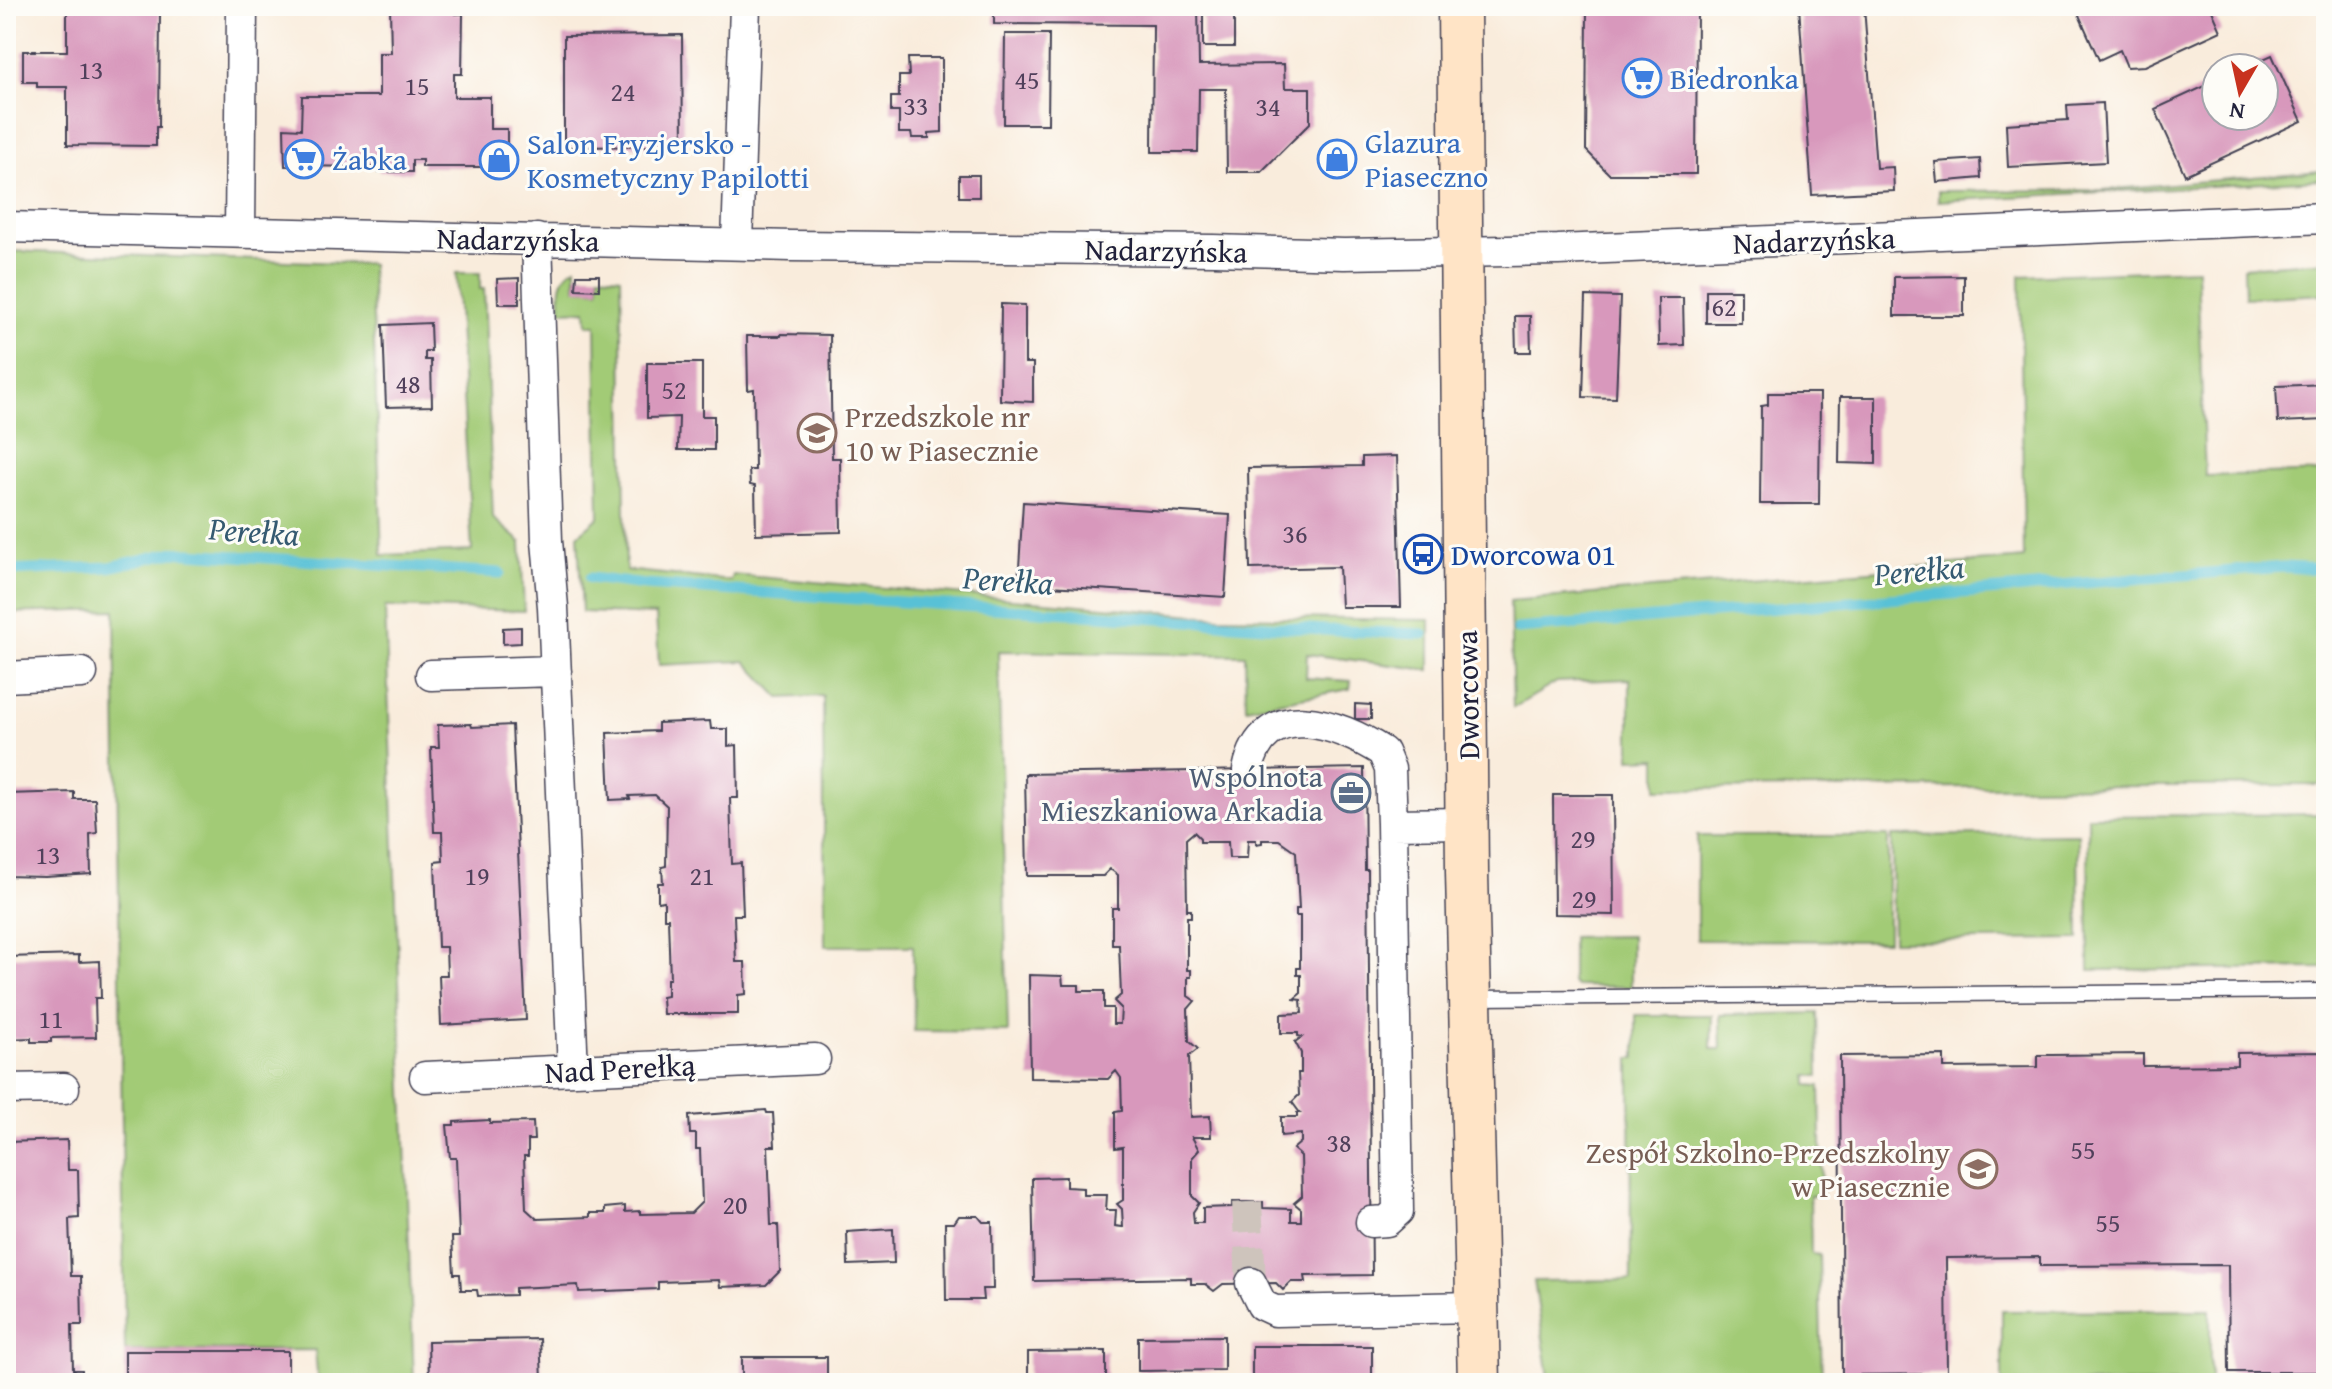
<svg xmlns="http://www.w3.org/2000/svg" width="2332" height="1389" viewBox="0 0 2332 1389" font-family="'Gentium Book Plus',serif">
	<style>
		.green { fill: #a2cb76; stroke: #627658; stroke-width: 2 }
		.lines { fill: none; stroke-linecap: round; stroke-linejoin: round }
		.stream { stroke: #59c1d6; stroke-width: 11 }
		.building { fill: #d898bc; fill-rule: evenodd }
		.street-tunnel { stroke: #cec4bc; stroke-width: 30; stroke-dasharray: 30 15; stroke-linecap: butt }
		.lane-casing { stroke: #424053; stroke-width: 17 }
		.street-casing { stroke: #424053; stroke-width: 33 }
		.secondary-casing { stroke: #424053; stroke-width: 45 }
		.lane { stroke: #fff; stroke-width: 14 }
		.street { stroke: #fff; stroke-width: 30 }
		.secondary { stroke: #ffe4c6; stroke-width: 42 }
		.labels { text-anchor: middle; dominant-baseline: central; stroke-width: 6; stroke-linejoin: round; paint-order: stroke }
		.number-label { font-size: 26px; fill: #50405b }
		.shop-label { font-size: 30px; fill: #366cbe; stroke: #fdfcf7; text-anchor: start }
		.street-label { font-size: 30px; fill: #22223b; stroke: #fdfcf7 }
		.education-label { font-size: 30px; fill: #785e54; stroke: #fdfcf7; text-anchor: start }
		.transit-label { font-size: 30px; fill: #164399; stroke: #fdfcf7; text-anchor: start }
		.service-label { font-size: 30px; fill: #4e5e75; stroke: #fdfcf7; text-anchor: end }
		.water-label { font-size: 32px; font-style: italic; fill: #355a71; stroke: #fdfcf7 }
	</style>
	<rect width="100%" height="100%" fill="#fdfcf7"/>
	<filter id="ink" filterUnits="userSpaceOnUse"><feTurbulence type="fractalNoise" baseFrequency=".0125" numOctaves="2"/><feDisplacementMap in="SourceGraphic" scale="16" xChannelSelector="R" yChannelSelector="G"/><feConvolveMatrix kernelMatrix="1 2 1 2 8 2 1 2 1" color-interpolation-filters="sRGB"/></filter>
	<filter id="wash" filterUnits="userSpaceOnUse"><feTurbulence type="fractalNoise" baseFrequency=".006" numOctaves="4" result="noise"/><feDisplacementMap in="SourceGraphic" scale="32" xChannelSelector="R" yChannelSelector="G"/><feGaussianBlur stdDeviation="1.8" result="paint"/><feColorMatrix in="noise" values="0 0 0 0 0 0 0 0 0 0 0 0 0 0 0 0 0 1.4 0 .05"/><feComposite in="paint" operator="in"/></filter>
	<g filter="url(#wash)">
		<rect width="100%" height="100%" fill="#f9ecdc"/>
		<path class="green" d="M2323,171L2320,180L1938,201V191L2103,190Z
			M8,251L371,264L382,555L472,551L456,273H480V289H484L493,518L521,542L524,611L385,607L414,1383H318L315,1350L125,1351L115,610L6,613V558H12Z
			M2326,261V294L2245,298L2244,267Z
			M576,267V288L599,290V275L621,277L626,570L731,581L733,575L1219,617L1430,620V670L1307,654L1306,678L1351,681L1350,689L1246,708L1245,655L998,651L1008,1032L914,1031L913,946H825L823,696L780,698L745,661L659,665L656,615L582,612L578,535L599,517L596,325H587L586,310L561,311C560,293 558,275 576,267Z
			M2197,269L2205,476L2326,472V785L1657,789V758L1630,759V679L1557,682L1513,708L1510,601L2024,558L2020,276Z
			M2326,814V968L2089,970L2088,816Z
			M2078,834L2079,939L1893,941L1892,836Z
			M1697,836H1888V941L1697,940Z
			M1631,936V987L1575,986L1572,982V937Z
			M1818,1013L1819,1076H1808V1085L1820,1086L1822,1195L1810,1196L1811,1254L1819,1255L1822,1383H1550L1534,1281L1631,1280L1630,1058H1636V1015H1712L1711,1049H1721L1720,1015Z
			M2210,1310V1383H2002V1311Z"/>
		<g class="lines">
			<path class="stream" d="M6,571L110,567L174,552L500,573
				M590,578L645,585L1340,631L1423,634
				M1517,629L2283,567L2326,569"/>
		</g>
		<g id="blocks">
			<path class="building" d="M67,6H156V11H160L159,127H156V146L67,145V87H37V82H23V51H67Z
				M390,6H455V14H463L462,74H454V97H490V129H507V167H422V160H412V172H379V167L285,166L284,128L301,129L302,96H379V53H391Z
				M994,6H1198L1199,65L1284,64L1285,88H1310V123L1261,172H1227L1226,89H1199L1198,152H1152L1153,25L994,24Z
				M1203,6H1234V47H1203Z
				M1587,6H1697L1696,174H1609L1586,150Z
				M1799,6H1864L1876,168L1893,167L1894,191L1812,195Z
				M2075,6H2210L2221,31L2145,66L2127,67L2120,50L2099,60Z
				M1005,34H1049L1048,124H1004Z
				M682,35L683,146L564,147V36Z
				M2272,55L2302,121L2185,175L2155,109L2216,81V116H2264V68H2243Z
				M908,58H942V132L929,133V138H912L911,133H899V112H891V97H899V76H909Z
				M2103,103L2106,162L2008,167L2006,124L2068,120L2067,105Z
				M1980,159L1981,178L1937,182L1935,162Z
				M959,175H979V197H959Z
				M577,275H599V290L576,289Z
				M1964,276V316H1894V277Z
				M519,278V304H498L497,279Z
				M1706,290H1741V323H1706Z
				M1586,296L1620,297L1616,398L1583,397Z
				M1658,298H1683L1684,345L1659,346Z
				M1001,304L1025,305V363H1033V402L1000,400Z
				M1515,316H1530L1531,352H1516Z
				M430,323L431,351H425V360H431L432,406L386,407L383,325Z
				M781,334L830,335L832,458H840L841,532L756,534L755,486L750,485L749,470H755L754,389L748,390L747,336H781Z
				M647,363H702V416H714V450H678L679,417L647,418Z
				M2326,384V420L2278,422L2276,386Z
				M1768,393H1820L1819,504H1760L1761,406L1768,405Z
				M1840,397H1876V464L1839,463Z
				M1397,456L1401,607H1341L1339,567L1250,569L1248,468L1362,466V457Z
				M1023,502L1230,515L1225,597L1018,584Z
				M521,627V643L503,644V628Z
				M1355,704L1371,705V719H1355Z
				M710,721L711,729H728V746L737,745L738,798H730L732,864L741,863L743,915H734L736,962H745L746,994L738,995V1014H663L662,997L667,996V979H670L668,918H664V901L658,902V883H663L662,867L666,866L667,806L655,795L629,796L630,799L610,800L607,733L658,731V723Z
				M471,724L472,727L512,725L526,1020L441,1025L439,975H447L446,947H438L435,862L443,861L442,832H434L431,747H439L438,725Z
				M1364,768L1365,870H1368L1372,1275L1305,1276L1306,1282H1291L1283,1290L1276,1283L1223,1284L1214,1291L1205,1284H1191V1278L1034,1281L1032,1178L1066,1177V1187L1083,1188V1195H1107L1106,1210H1116L1115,1226L1123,1227L1122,1209L1117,1204L1123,1200V1147L1115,1148V1112L1122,1111L1121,1078L1116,1071L1108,1079L1030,1078L1029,975L1062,976L1063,985H1079V991H1104V1008H1113V1024H1120L1121,1008L1114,1001L1121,995L1119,945H1112V908H1118V875L1110,869L1103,876H1027L1025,774ZM1194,832L1200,838V842H1228L1229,858H1247L1248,840H1256V844L1262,843V840H1279L1296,852L1299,909H1296V916H1300V968H1297V975H1301V993L1294,999L1301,1000L1302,1013L1281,1014V1033H1298V1036L1302,1037L1295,1042L1301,1053V1073H1298L1299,1095L1292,1102L1300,1113H1297V1117H1281V1136L1301,1134V1142L1293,1149L1301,1156L1302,1196L1294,1203L1301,1209V1221H1291V1209L1263,1208V1202H1232V1207L1203,1208V1223H1194L1193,1212L1199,1203L1192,1196V1158L1199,1150L1192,1137H1211L1210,1116L1191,1117L1189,1056L1198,1049L1189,1041L1188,1009L1195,1001L1188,996V977H1191V970H1187V917H1191V910H1187L1186,839Z
				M74,792V799H95L97,833L90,834L91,874L45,877L6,876V794Z
				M1553,795H1613L1614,915L1554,914Z
				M79,955V962L100,961L101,998H95L96,1037L51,1038V1042H31V1038L6,1039V957Z
				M2326,1052V1372H2229L2228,1265L2040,1266V1257L1946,1258L1947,1374L1842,1375L1840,1056L1944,1055V1068L2038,1067V1055H2051L2143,1054V1066L2237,1065V1053Z
				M766,1110L767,1113H773L775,1146H768L771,1225H778L780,1271L766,1285L720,1287L719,1280L658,1282V1289L579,1292L578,1285L515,1288V1295L478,1296L477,1290H461L460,1274H454L452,1237H459L456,1158H450L447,1125H454V1122L490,1120V1123L533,1122L534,1140H528V1156H524L526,1209L537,1219L590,1217V1213H605V1208L625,1206V1212L640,1211V1214L691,1213L702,1202L700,1149H696V1134H690L689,1116Z
				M67,1140L68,1170H78L79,1218L69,1219L71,1276H81L82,1325H72L73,1370H82V1383H9L6,1142Z
				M959,1216H978L983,1222H992L993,1289H982L983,1300H946L945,1223H954Z
				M893,1229L894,1263L848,1265L847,1232Z
				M1224,1336V1370L1138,1371V1337Z
				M540,1339L542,1379L429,1381L428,1341Z
				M1252,1346H1372V1383H1252Z
				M125,1351H288V1383H125Z
				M1106,1351V1383H1028V1352Z
				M742,1357H827V1383H742Z
				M877,1377H916V1383H877Z"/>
		</g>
	</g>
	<g filter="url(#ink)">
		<use href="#blocks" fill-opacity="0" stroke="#424053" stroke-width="2"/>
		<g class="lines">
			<path class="street-tunnel" d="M1247,1202L1251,1283"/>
			<g class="lane-casing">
				<path id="lane" d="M1474,998L2326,991"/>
			</g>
			<g class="street-casing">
				<path id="street" d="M6,227L791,246L1214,250L1344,254L1558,250L2326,218
					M240,232L242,6
					M537,239L547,541L553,607L573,1070
					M737,243L745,6
					M431,675L556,671
					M6,677L82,673
					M1248,770C1263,696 1338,723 1383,752L1390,769L1392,824
					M425,1077L815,1059
					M6,1089L64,1088
					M1371,1222L1387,1221L1398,1211L1392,824L1468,823
					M1251,1283L1262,1305L1275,1311L1476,1307"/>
			</g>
			<g class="secondary-casing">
				<path id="secondary" d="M1459,6L1467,872L1479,1383"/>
			</g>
			<use href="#lane" class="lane"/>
			<use href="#street" class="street"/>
			<use href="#secondary" class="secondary"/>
		</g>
	</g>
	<defs>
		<g id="supermarket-ring" transform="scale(2)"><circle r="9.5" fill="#fdfcf7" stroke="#3f7fe0" stroke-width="1.5"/><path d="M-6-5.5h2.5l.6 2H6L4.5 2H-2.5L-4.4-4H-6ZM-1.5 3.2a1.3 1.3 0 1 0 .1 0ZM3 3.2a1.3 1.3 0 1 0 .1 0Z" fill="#3f7fe0"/></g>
		<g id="shop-ring" transform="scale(2)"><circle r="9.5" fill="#fdfcf7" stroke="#3f7fe0" stroke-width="1.5"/><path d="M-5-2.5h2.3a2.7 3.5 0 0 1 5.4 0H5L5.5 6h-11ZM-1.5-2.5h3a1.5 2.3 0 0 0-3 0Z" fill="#3f7fe0"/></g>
		<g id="school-ring" transform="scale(2)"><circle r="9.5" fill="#fdfcf7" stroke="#8d6e63" stroke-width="1.5"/><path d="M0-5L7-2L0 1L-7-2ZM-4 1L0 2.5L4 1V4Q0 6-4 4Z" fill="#8d6e63"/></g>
		<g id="bus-ring" transform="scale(2)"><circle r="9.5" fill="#fdfcf7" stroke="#1a4fb4" stroke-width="1.5"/><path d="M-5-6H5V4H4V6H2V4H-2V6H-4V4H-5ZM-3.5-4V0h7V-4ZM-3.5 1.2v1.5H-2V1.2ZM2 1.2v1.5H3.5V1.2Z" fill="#1a4fb4"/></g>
		<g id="office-ring" transform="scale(2)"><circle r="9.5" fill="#fdfcf7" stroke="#5c6f8a" stroke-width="1.5"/><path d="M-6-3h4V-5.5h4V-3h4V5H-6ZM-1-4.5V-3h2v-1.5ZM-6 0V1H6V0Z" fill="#5c6f8a"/></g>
	</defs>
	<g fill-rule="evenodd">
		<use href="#supermarket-ring" x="1642" y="78"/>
		<use href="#supermarket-ring" x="304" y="159"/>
		<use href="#shop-ring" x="1337" y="159"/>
		<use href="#shop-ring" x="499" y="160"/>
		<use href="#school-ring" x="817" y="433"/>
		<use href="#bus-ring" x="1423" y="554"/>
		<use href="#office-ring" x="1351" y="793"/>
		<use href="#school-ring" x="1978" y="1169"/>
	</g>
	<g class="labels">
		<g class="number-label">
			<text x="91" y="69">13</text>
			<text x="1027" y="79">45</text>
			<text x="417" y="85">15</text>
			<text x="623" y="91">24</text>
			<text x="916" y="105">33</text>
			<text x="1268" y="106">34</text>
			<text x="1724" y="306">62</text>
			<text x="408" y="383">48</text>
			<text x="674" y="389">52</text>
			<text x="1295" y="533">36</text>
			<text x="1583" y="838">29</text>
			<text x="48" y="854">13</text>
			<text x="477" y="875">19</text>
			<text x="702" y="875">21</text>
			<text x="1584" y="898">29</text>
			<text x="51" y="1018">11</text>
			<text x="1339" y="1142">38</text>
			<text x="2083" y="1149">55</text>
			<text x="735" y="1204">20</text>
			<text x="2108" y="1222">55</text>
		</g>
		<g class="shop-label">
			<text x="1670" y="78">Biedronka</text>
			<text x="1365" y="142">Glazura<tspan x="1365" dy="34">Piaseczno</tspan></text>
			<text x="527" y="143">Salon Fryzjersko -<tspan x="527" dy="34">Kosmetyczny Papilotti</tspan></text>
			<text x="332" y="159">Żabka</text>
		</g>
		<g class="street-label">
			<text transform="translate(518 239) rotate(1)">Nadarzyńska</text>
			<text transform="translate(1814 240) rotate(-2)">Nadarzyńska</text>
			<text transform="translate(1166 250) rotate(1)">Nadarzyńska</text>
			<text transform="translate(1467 695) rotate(-91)">Dworcowa</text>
			<text transform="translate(620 1068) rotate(-3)">Nad Perełką</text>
		</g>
		<g class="education-label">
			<text x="845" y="416">Przedszkole nr<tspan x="845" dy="34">10 w Piasecznie</tspan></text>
			<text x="1950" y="1152" text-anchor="end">Zespół Szkolno-Przedszkolny<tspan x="1950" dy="34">w Piasecznie</tspan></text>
		</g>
		<g class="transit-label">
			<text x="1451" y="554">Dworcowa 01</text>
		</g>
		<g class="service-label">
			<text x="1323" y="776">Wspólnota<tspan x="1323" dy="34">Mieszkaniowa Arkadia</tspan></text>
		</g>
		<g class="water-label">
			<text transform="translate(254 531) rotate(4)">Perełka</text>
			<text transform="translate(1919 570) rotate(-5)">Perełka</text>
			<text transform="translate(1008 580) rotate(4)">Perełka</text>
		</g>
	</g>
	<rect width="2332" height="1389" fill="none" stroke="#fdfcf7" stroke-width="32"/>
	<g transform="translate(2240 92) rotate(189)"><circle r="38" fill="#fdfcf7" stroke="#a5a5ac" stroke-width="2"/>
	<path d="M0-6L14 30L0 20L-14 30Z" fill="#c8321e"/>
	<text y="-12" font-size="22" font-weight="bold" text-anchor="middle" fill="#22223b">N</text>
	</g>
</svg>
